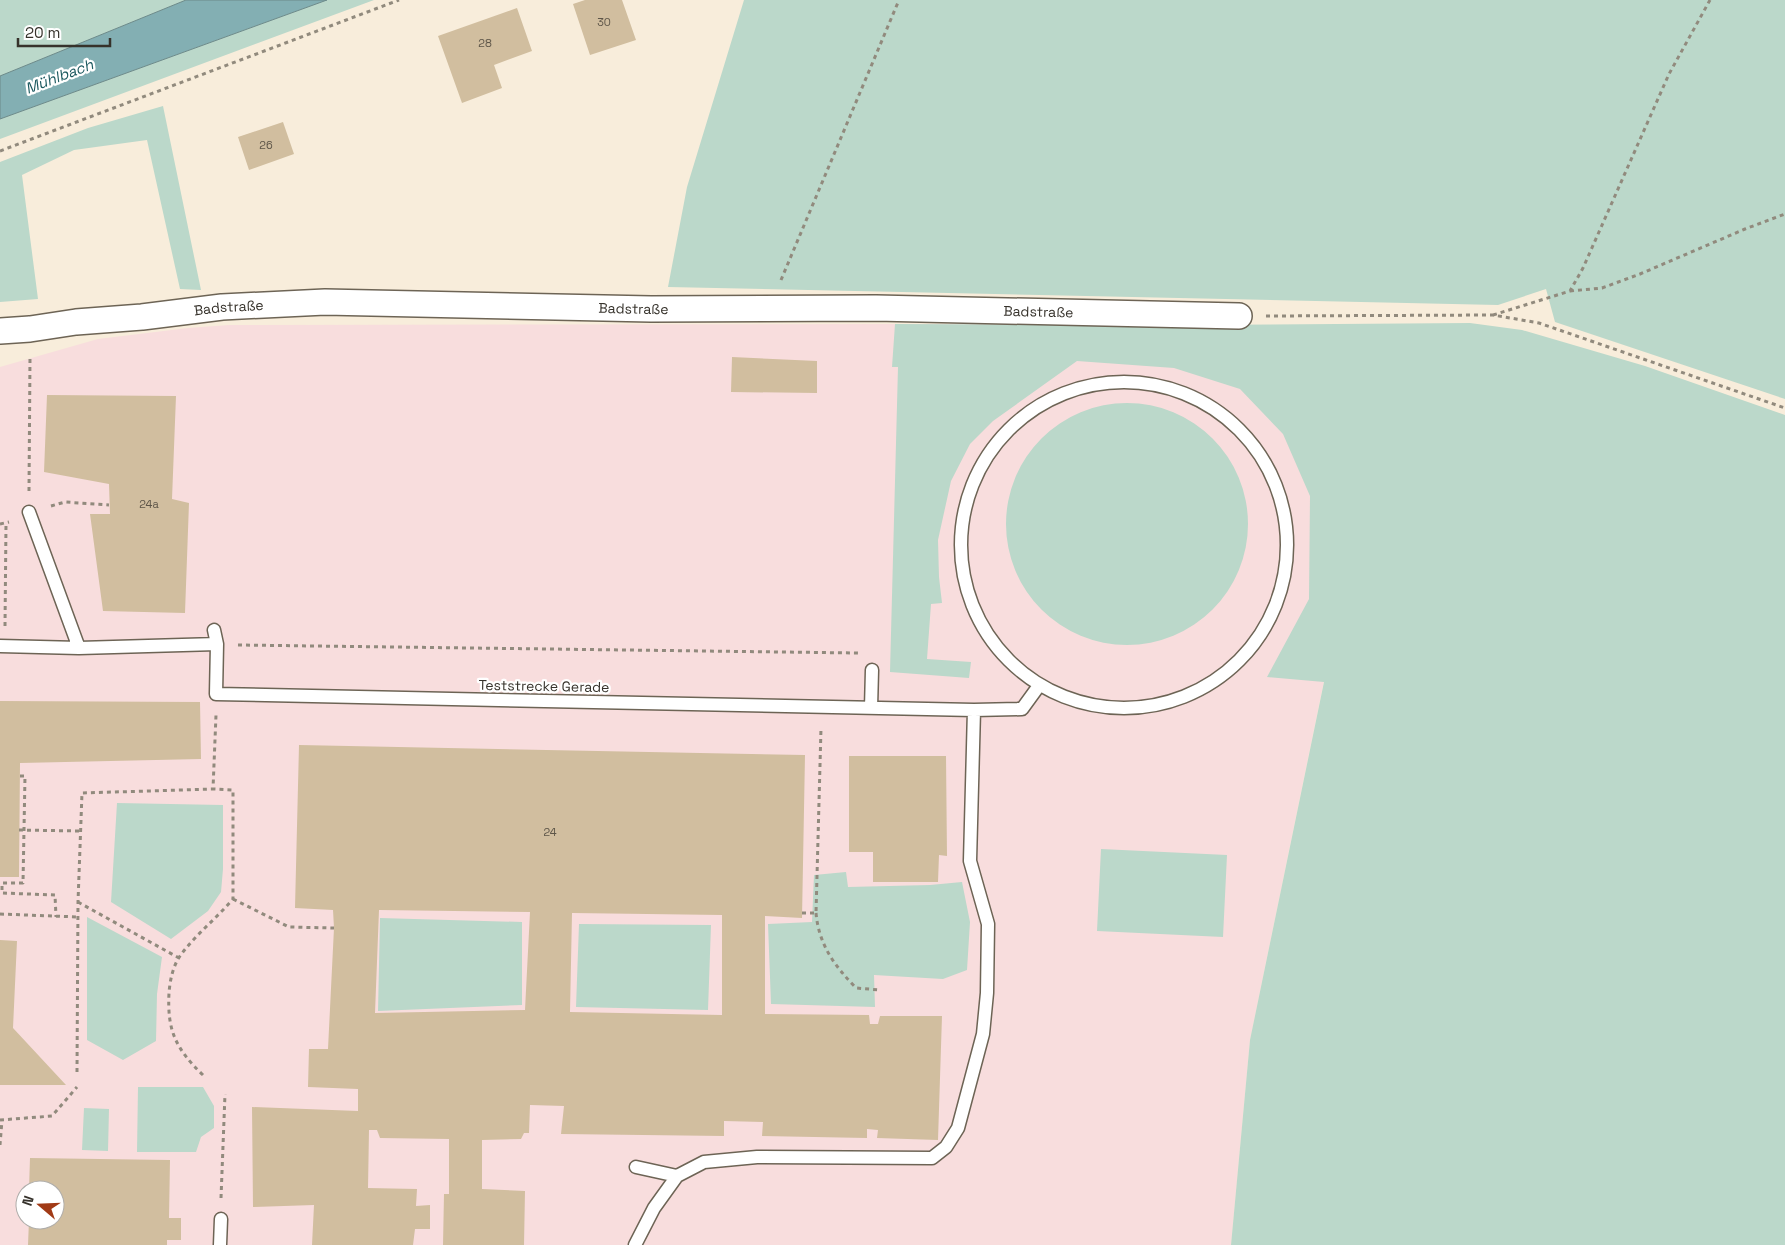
<svg xmlns="http://www.w3.org/2000/svg" width="1785" height="1245" viewBox="0 0 1785 1245" font-family="'Space Grotesk',sans-serif">
	<style>
		.education { fill: #f8dddd; fill-rule: evenodd }
		.green { fill: #bbd8ca }
		.water { fill: #83afb3; stroke: #6c8a8a }
		.building { fill: #d1be9f; fill-rule: evenodd }
		.lines { fill: none; stroke-linecap: round; stroke-linejoin: round }
		.service-casing { stroke: #6d6455; stroke-width: 15 }
		.minor-casing { stroke: #6d6455; stroke-width: 28 }
		.path { stroke: #918a7d; stroke-width: 3; stroke-dasharray: 4 4; stroke-linecap: butt }
		.service { stroke: #fff; stroke-width: 12 }
		.minor { stroke: #fff; stroke-width: 25 }
		.labels { text-anchor: middle; dominant-baseline: central; stroke-width: 4.5; stroke-linejoin: round; paint-order: stroke }
		.number-label { font-size: 11px; fill: #5d5548 }
		.street-label { font-size: 14px; fill: #36322b; stroke: #fff }
		.water-label { font-size: 15px; font-style: italic; fill: #1a585e; stroke: #fff }
	</style>
	<rect width="100%" height="100%" fill="#f8eddb"/>
	<path class="education" d="M895,324L1185,325L1325,458L1324,681L1250,1040L1231,1245H0V367L98,339L188,328L229,325ZM25,1190H55V1220H25Z"/>
	<path class="green" d="M0,0H186L0,76Z
		M327,0H374L0,139V119Z
		M744,0H1785V399L1555,322L1546,289L1498,305L668,287L687,187Z
		M163,106L201,290L180,289L147,140L74,150L22,175L38,299L0,302V162L88,128Z
		M1470,323L1522,330L1645,366L1785,415V1245H1231L1250,1040L1324,682L1267,677L1309,599L1310,496L1283,434L1240,389L1174,368L1077,361L993,421L970,444L951,481L938,540L939,577L942,603L931,604L927,659L971,662L969,678L890,672L898,367H892L895,324L1185,325Z
		M1006 524a121 121 0 1 1 242 0a121 121 0 1 1-242 0Z
		M117,803L223,805V869L221,892L208,911L171,939L111,902Z
		M1101,849L1227,855L1223,937L1097,931Z
		M846,872L848,887L930,885L962,882L970,922L967,970L943,979L874,975L875,1007L771,1004L768,924L812,922L814,875Z
		M87,917L162,957L157,994L156,1041L123,1060L87,1040Z
		M380,918L522,922V1005L378,1011Z
		M579,924L711,925L708,1010L576,1007Z
		M138,1087H203L214,1106V1128L201,1137L196,1152H137Z
		M84,1108L109,1109L108,1151L82,1150Z"/>
	<path class="water" d="M186,0H327L0,119V76Z"/>
	<path class="building" d="M585,0H622L636,40L590,55L573,4Z
		M517,8L532,51L494,65L502,88L462,103L438,36Z
		M283,122L294,154L249,170L238,137Z
		M732,357L817,361V393L731,392Z
		M47,395L176,396L172,499L189,503L185,613L103,611L90,514H110L109,484L44,472Z
		M0,701L200,702L201,759L20,763L19,877H0Z
		M299,745L805,755L802,918L765,916V1014L869,1015L870,1024H878L880,1016H942L938,1140L877,1138L878,1130L867,1129V1138L762,1136L763,1122L724,1121V1136L561,1134L564,1106L530,1105L529,1133H524L521,1139L482,1140V1189L525,1191L524,1245H443L444,1194H449V1139L380,1138L377,1130H369L368,1188L417,1189L416,1206L430,1205V1229H415L413,1245H312L314,1205L253,1207L252,1107L358,1111V1089L308,1087L309,1049H328L334,928L333,910L295,908ZM379,910L530,912L525,1010L375,1013ZM572,913L722,915V1015L570,1012Z
		M849,756H946L947,856L939,855L938,882H873V852H849Z
		M0,940L17,941L13,1028L66,1085H0Z
		M30,1158L170,1160L169,1218H181V1240H167V1245H28L29,1220H55V1190H29Z"/>
	<g class="lines">
		<g class="service-casing">
			<path id="service" d="M961 545a163 163 0 1 1 326 0a163 163 0 1 1-326 0Z
				M29,512L79,648
				M214,630L217,644L216,694L974,710L1022,709L1038,687
				M0,646L79,648L217,644
				M871,708L872,670
				M636,1167L677,1176
				M220,1245L221,1219
				M635,1245L654,1208L677,1176L704,1162L757,1157L932,1158L946,1147L958,1128L983,1034L987,993L988,924L970,861L974,710"/>
		</g>
		<g class="minor-casing">
			<g id="minor">
				<path id="s1" d="M0,331L30,329L76,322L142,317L222,307L325,302L651,309L876,308L1239,316"/>
			</g>
		</g>
		<path class="path" d="M0,151L399,0
			M781,280L899,0
			M1570,291L1602,288L1640,274L1745,229L1785,214
			M1493,315L1570,291L1583,268L1669,74L1710,0
			M1266,316L1493,315L1539,323L1785,408
			M29,491L30,357
			M51,506L65,502L109,505
			M0,524L9,522
			M5,626L6,524
			M238,645L859,653
			M20,776H25L23,883H2V893L55,895L56,917
			M19,830L81,831
			M233,899L289,927L334,928
			M78,902L179,958
			M802,913H816L821,728
			M816,913C819,945 834,965 856,988L880,990
			M0,914L78,917
			M77,1072L78,902L82,793L213,789
			M203,1075C176,1049 167,1031 169,993C170,980 173,966 180,956C195,935 216,919 233,899V790L213,789L216,715
			M0,1120L52,1116L77,1087
			M0,1145L2,1120
			M221,1198L225,1094"/>
		<use href="#service" class="service"/>
		<use href="#minor" class="minor"/>
	</g>
	<g class="labels">
		<g class="number-label">
			<text x="604" y="22">30</text>
			<text x="485" y="43">28</text>
			<text x="266" y="145">26</text>
			<text x="149" y="504">24a</text>
			<text x="550" y="832">24</text>
		</g>
		<g class="street-label">
			<text stroke="none"><textPath href="#s1" startOffset="230">Badstraße</textPath></text>
			<text stroke="none"><textPath href="#s1" startOffset="635">Badstraße</textPath></text>
			<text stroke="none"><textPath href="#s1" startOffset="1040">Badstraße</textPath></text>
			<text transform="translate(544 686) rotate(1)">Teststrecke Gerade</text>
		</g>
		<g class="water-label">
			<text transform="translate(59 76) rotate(-21)">Mühlbach</text>
		</g>
	</g>
	<g transform="translate(40 1205) rotate(289)"><circle r="24" fill="#ffffff" stroke="#afadaa"/>
	<path d="M0-4L9 19L0 12L-9 19Z" fill="#a13a16"/>
	<text y="-8" font-size="14" font-weight="bold" text-anchor="middle" fill="#36322b">N</text>
	</g>
	<path d="M18 38v8h92v-8" fill="none" stroke="#36322b" stroke-width="2.5"/>
	<text x="25" y="38" font-size="15" fill="#36322b" stroke="#ffffff" stroke-width="4" paint-order="stroke">20 m</text>
</svg>
